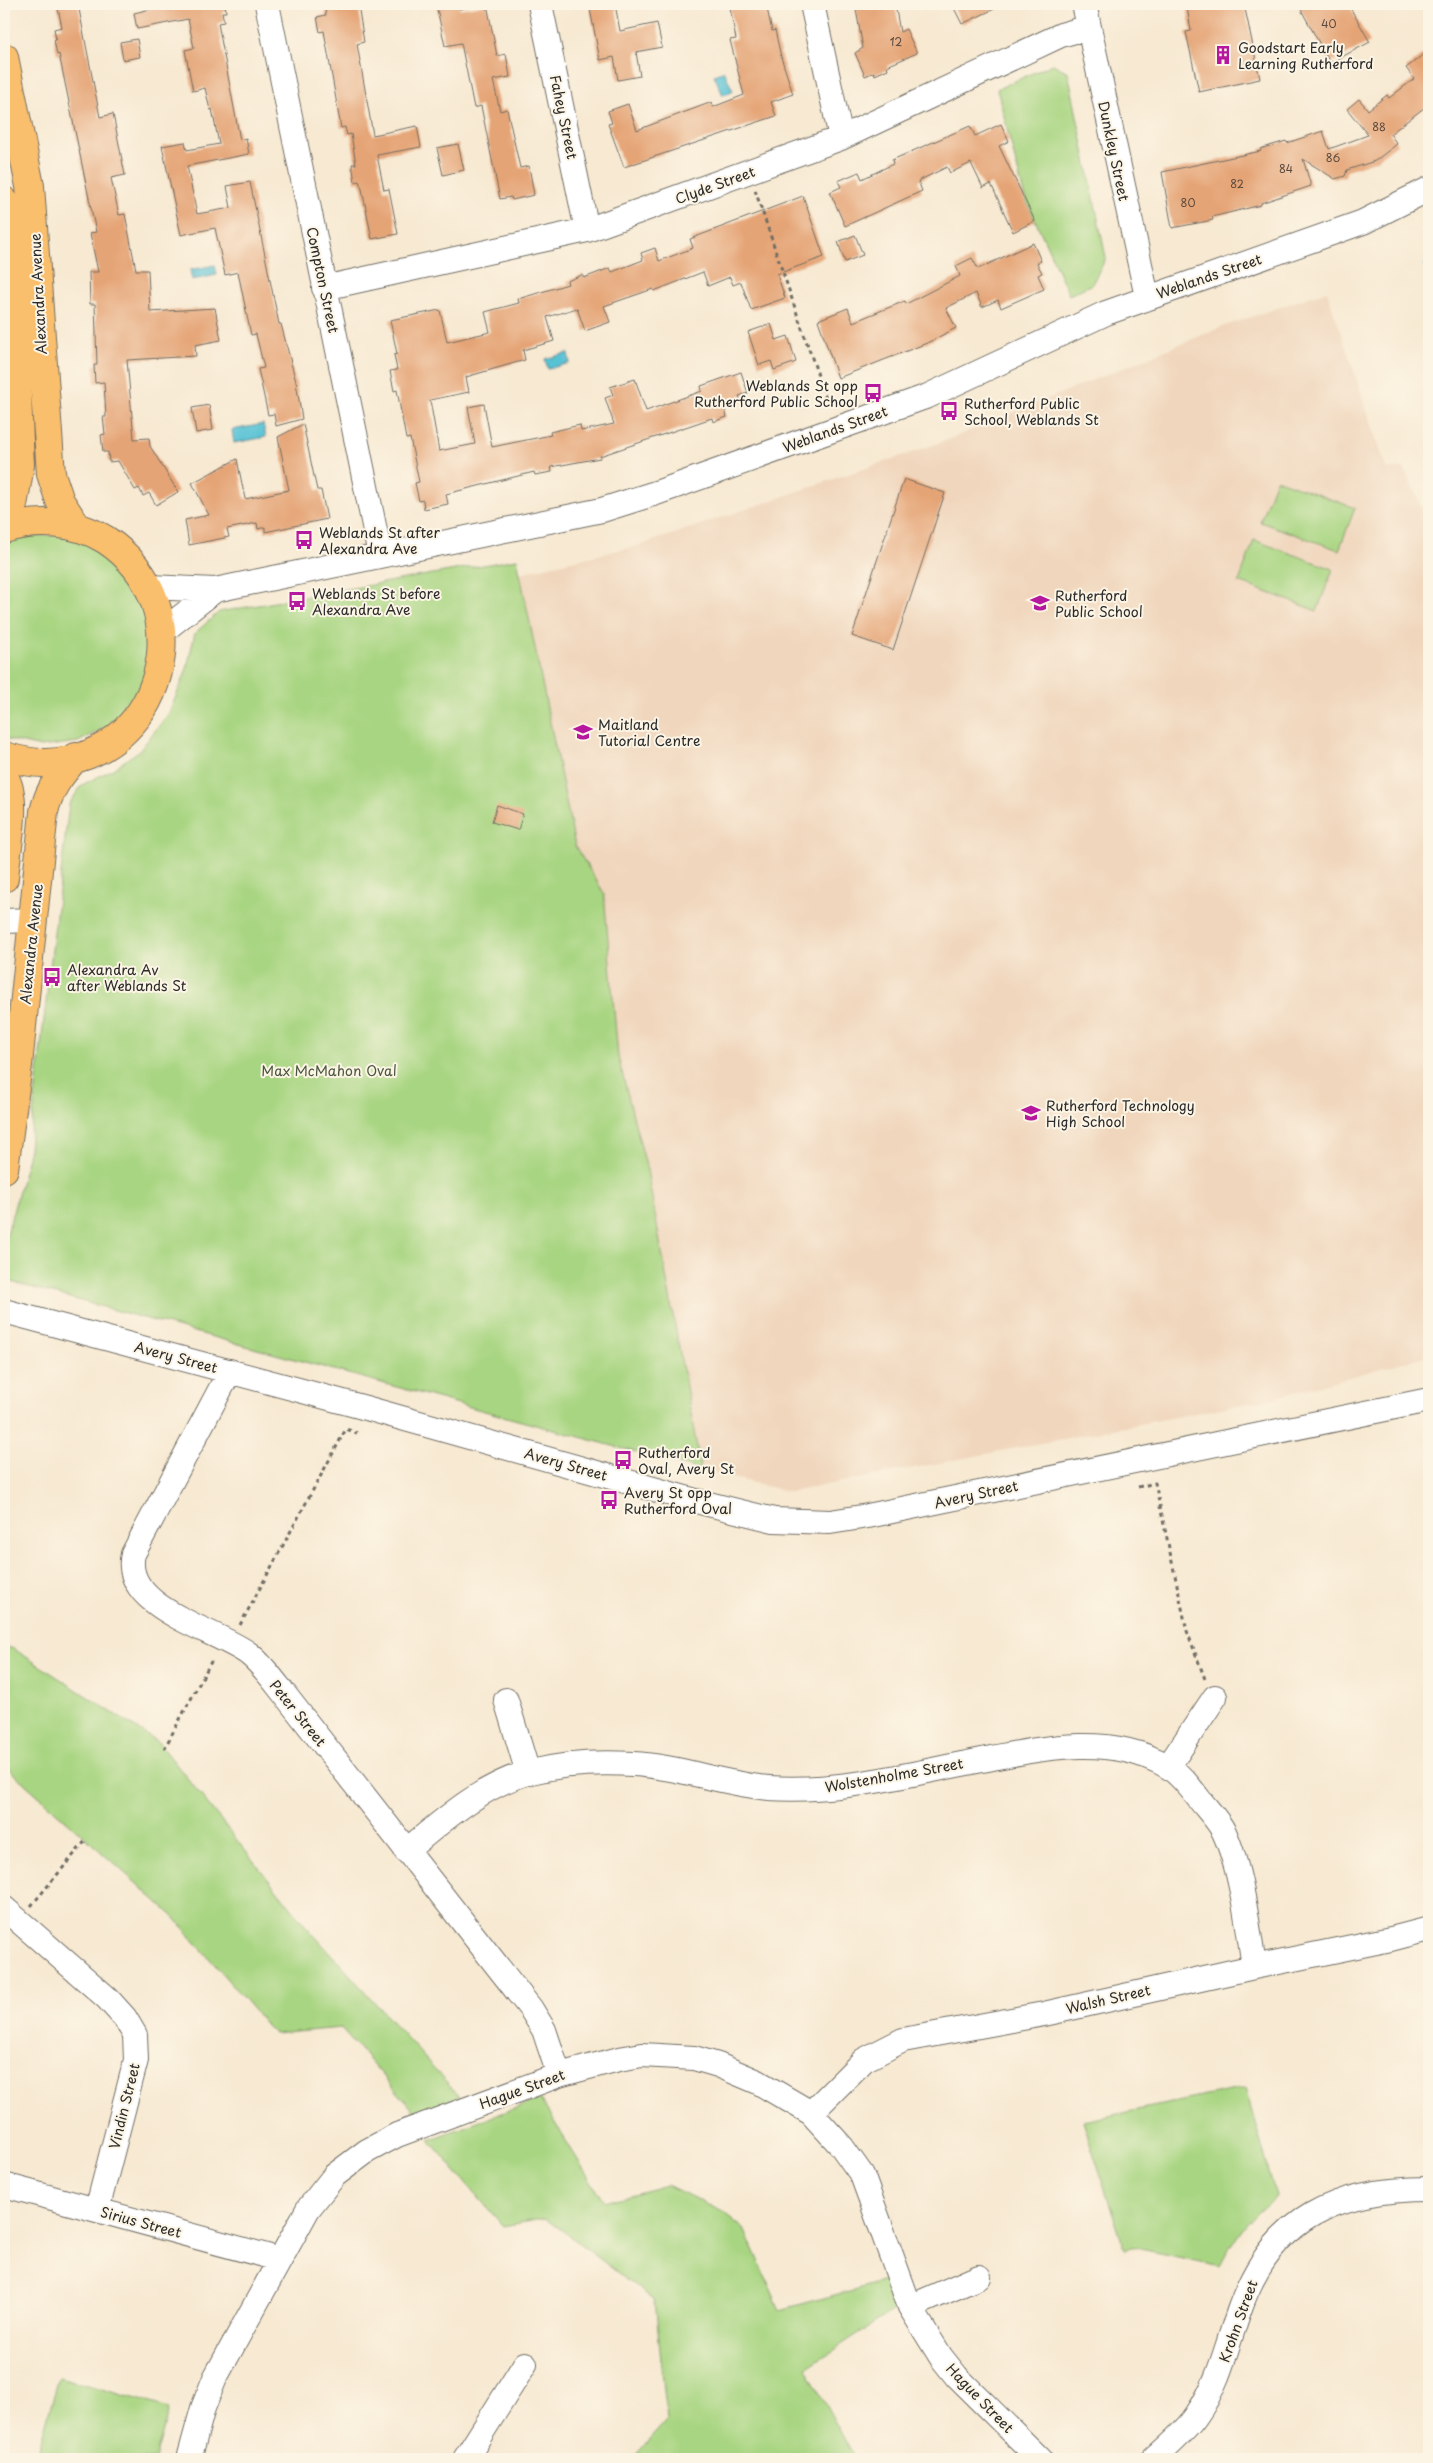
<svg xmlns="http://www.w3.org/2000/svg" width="1433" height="2463" viewBox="0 0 1433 2463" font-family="'Playpen Sans',sans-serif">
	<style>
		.built { fill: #f0d6bc }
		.green { fill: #a8d581; stroke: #6a8056 }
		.water { fill: #59c2d5; stroke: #427680 }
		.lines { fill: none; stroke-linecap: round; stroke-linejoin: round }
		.stream { stroke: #59c2d5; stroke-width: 5.5 }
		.building { fill: #e5a476 }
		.minor-casing { stroke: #726e65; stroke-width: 26 }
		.major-casing { stroke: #726e65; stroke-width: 30 }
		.path { stroke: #726e65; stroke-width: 3; stroke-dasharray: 4 4; stroke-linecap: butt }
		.minor { stroke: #fff; stroke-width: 24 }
		.major { stroke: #f9bf6d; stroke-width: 28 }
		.labels { text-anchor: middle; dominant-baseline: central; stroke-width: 4; stroke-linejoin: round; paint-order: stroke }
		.number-label { font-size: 11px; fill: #5a493e }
		.poi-label { font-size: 14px; fill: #2b2b2b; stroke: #fcf5e5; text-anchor: start }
		.street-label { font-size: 14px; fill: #2b2b2b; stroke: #fcf5e5 }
		.park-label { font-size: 14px; fill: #4a5640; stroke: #fcf5e5 }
	</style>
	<rect width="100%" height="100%" fill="#fcf5e5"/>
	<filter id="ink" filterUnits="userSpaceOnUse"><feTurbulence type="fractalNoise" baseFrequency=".02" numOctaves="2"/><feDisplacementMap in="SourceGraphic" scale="10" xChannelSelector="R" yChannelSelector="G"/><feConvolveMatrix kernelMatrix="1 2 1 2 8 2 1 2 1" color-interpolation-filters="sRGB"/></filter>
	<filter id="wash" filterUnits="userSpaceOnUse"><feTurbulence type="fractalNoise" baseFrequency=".0096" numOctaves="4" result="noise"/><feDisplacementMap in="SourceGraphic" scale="20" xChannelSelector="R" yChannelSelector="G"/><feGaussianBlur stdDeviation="1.12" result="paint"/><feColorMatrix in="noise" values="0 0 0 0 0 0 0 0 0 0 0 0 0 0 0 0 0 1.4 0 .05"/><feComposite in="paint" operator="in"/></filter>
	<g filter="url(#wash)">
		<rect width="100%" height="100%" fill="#f7e9d2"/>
		<path class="built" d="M1327,291L1387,470L1404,468L1429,524V1355L1273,1398L790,1492L701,1470L647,1170L618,1057L604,893L575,846L520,573L641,545L945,441L1222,327Z"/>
		<path class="green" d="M1053,64L1068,72L1106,258L1092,284L1069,295L1024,195L997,89Z
			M1276,479L1355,508L1339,550L1260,522Z
			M75,534L130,573L153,637L148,671L132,702L108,726L78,742L41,747L6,739L4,738V538Z
			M1254,540L1333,569L1317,611L1239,582Z
			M517,559L575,846L604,893L618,1057L647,1170L701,1470L4,1280V1245L28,1157L69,804L82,785L113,769L140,750L169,713L186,672L195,633L219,612Z
			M4,1646L14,1649L159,1743L304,1924L460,2097L416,2113L341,2028L274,2034L174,1917L4,1765Z
			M1245,2088L1276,2196C1249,2218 1236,2235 1220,2266L1131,2247L1124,2248L1083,2121Z
			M540,2099L604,2202L667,2185L723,2212L744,2229L780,2310L889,2280L899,2307L806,2368L855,2459H632L667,2420L655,2301L546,2218L503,2226L429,2140Z
			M59,2377L169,2408L155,2459H36Z"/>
		<path class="water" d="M724,71L733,91L723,95L714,75Z
			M215,265L217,275L192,280L190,270Z
			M568,353L570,363L548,369L545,359Z
			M263,424L266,437L234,443L232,430Z"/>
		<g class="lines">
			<path class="stream" d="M1427,265L1429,269"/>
		</g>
		<g id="blocks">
			<path class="building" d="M57,4H78L100,117L113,114L125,175L111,178L119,215L125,214L136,270H148L150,312L215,308L221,340L195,345L196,356L127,360L134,439L149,438L150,446L178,492L156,505L149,493L143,496L139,488L135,490L118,461L109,462L108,452H103L101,435L105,434L103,417H106L104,382L95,383L94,365H97L95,304H90L89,272H98L90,233L96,232L59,54L57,55L54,40L56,39L54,29L62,27Z
				M150,4H225L226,12H222L224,22L218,23L240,140L246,138L249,154L187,166L197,214L231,208L227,186L250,182L279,324H281L296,382L302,419L276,426L274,414L268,415L258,369L264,368L256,334L251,335L238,272L225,275L215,228L181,235L162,146L185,142L187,150L219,144L212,109L210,110L205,88L193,91L185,50L194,48L188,19L137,29L134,13L151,9Z
				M324,4H358L364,42L357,44L373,135L417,126L421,147L377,155L384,190L389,189L398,234L372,239L362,189L359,181L355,182L352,164H356L351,134L347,135L345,127L341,128L324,31L320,32L317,17L326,15Z
				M436,4H458L459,9L487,4L497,56L506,54L510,77L493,80L500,111L507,109L520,168L529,166L534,195L512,200L511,197L500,199L481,106L474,108L461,43L445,46Z
				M589,4H615L620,31L657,23L662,47L636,52L640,76L618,80L614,57L600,60Z
				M749,4H766L772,31L775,30L781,57L793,94L771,102L776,116L624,167L608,124L612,123L608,111L628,104L637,130L712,102L713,107L744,95L730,40L736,39L730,8Z
				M855,4H895L900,32L906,29L917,53L887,66L888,69L875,75L874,72L865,76L855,53L863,48Z
				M952,4H1005L962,24Z
				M1204,4H1244L1260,79L1199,92L1186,32L1191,31L1187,7Z
				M1298,4H1348L1370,42L1330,63Z
				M137,39L140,57L123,60L120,42Z
				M1429,50V104L1390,134L1397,144L1375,161L1347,170L1345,176L1335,179L1303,159L1311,186L1261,203V205L1212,217L1213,220L1172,228L1162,172L1261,151L1260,149L1286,141L1287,143L1323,131L1329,149L1368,135L1347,109L1359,99L1368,110L1387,95L1389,98L1414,79L1406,68Z
				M1001,124L1009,141L999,146L1035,221L1013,232L991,184L983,188L971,163L950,173L947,167L918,181L922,191L845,226L830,192L841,187L838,181L859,172L862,179L893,164L892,160L970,126L975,136Z
				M458,144L464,170L443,175L437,148Z
				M803,196L824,257L777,274L785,298L751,310L741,282L733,285L730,277L708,286L703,272L654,291L653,289L604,306L610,322L585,331L577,308L547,317L554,341L523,350L525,360L466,377L469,392L430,400L439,451L475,444L468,407L484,404L492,447L551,435L550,432L580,425L581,431L614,424L605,398L613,395L610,387L635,379L646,411L702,391L701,386L741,372L748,393L739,396L741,401L724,407L727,417L713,422L712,418L600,456V458L551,467L552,472L535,475L534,472L446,494L448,504L424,509L423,500L419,501L415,483L419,482L410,438L406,439L397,390L394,391L390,371L397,370L394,355L397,354L390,320L440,310L447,342L490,332L485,312L519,303L518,299L568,284L567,281L582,275L584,278L610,268L612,272L643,260L641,253L655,248L659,261L693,248L690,239Z
				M855,235L863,255L845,262L838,242Z
				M1033,243L1041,261L1037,263L1042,273L1038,275L1044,289L1001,308L998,300L982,307L976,293L946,308L956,328L927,343L838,378L818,320L848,308L853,322L905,301L906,304L960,276L956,266L972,258L978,269Z
				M771,324L776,340L788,336L796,362L774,370L771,361L759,365L748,332Z
				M209,405L213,430L196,433L192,408Z
				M303,424L315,481L317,490H321L327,519L265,532V527L258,529L257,523L227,529L229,537L189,545L185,520L209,515L192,483L237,459L245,499L289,490L278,437Z
				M904,479L945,493L893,650L852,636Z
				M497,805L523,814L518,830L492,822Z"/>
		</g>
	</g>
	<g filter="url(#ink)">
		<use href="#blocks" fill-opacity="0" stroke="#726e65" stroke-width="1"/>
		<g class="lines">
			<g class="minor-casing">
				<path id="minor" d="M267,4L380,555
					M540,4L587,230
					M812,4L841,138
					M1084,4L1147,297
					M324,288L587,230L841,138L1061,35L1089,27
					M150,587L215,590L602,510L659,492L928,396L1106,313L1363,222L1429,189
					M163,631L215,590
					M4,921L33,920
					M4,1311L366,1408L696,1501L774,1520L830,1522L868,1516L1429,1400
					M230,1371L133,1554C120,1608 216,1629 249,1654C264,1666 277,1685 289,1700L531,2009L544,2030L559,2075
					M506,1700L528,1773
					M1168,1767L1215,1697
					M406,1851C442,1821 483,1784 531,1772C562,1764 600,1762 633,1764C677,1766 723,1784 769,1788C840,1793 913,1773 982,1760C1043,1748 1110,1733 1167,1766C1180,1774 1190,1787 1199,1799C1207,1809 1218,1820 1224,1832C1241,1869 1248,1925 1254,1967
					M4,1908L107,1998L125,2018L135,2035L136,2060L97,2210
					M811,2113L864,2060L903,2040L1044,2014L1254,1967L1391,1939L1429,1929
					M4,2185L278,2259
					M910,2307L979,2277
					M189,2459L203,2408L215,2378L308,2209L335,2175L367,2151L397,2135L559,2075L619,2059L642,2055L694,2058L718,2065L758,2082L811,2113L842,2147L862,2175L910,2307L941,2357L957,2377L1040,2459
					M465,2459L525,2364
					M1154,2459C1168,2446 1185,2432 1196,2416C1219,2384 1227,2344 1240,2308C1272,2217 1338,2189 1429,2189"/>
			</g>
			<g class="major-casing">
				<path id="major" d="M4,57L30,186L51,474L60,501L77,527
					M4,201L10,230L20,465L13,505L5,528
					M4,529C37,519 76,521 106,540C204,605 165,760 45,763C31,763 17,760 4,756
					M4,777C19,799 6,851 4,878
					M4,1169L18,1065L44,812C49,789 60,775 76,757"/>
			</g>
			<path class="path" d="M755,190L828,405
				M1138,1487L1155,1483L1187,1631L1205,1679
				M240,1625L346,1429L357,1433
				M164,1749L213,1658
				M31,1906L87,1839"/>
			<use href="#minor" class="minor"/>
			<use href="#major" class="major"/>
		</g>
	</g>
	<defs>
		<g id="building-bare" transform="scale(1.5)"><path d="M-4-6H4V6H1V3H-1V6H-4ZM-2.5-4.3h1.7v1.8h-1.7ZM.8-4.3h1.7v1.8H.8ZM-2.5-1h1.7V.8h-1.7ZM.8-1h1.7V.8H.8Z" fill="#b5179e" stroke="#fcf5e5" stroke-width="2.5" paint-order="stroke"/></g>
		<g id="bus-bare" transform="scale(1.5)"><path d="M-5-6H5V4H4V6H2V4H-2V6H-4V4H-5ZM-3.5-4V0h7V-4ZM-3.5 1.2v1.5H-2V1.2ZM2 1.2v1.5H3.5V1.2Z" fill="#b5179e" stroke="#fcf5e5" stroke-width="2.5" paint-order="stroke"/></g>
		<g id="school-bare" transform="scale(1.5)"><path d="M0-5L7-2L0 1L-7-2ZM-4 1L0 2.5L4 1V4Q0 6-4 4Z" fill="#b5179e" stroke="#fcf5e5" stroke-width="2.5" paint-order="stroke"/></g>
	</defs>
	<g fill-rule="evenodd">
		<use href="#building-bare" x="1223" y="55"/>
		<use href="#bus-bare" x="873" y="393"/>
		<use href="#bus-bare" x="949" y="411"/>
		<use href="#bus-bare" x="304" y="540"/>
		<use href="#bus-bare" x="297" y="601"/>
		<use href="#school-bare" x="1040" y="603"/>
		<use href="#school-bare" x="583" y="732"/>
		<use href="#bus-bare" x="52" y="977"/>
		<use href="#school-bare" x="1031" y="1113"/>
		<use href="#bus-bare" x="623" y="1460"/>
		<use href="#bus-bare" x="609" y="1500"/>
	</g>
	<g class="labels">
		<g class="number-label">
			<text x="1329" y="23">40</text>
			<text x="896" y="41">12</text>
			<text x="1379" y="126">88</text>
			<text x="1333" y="157">86</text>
			<text x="1286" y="168">84</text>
			<text x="1237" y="183">82</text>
			<text x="1188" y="202">80</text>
		</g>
		<g class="poi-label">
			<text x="1238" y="47">Goodstart Early<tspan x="1238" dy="16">Learning Rutherford</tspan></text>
			<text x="858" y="385" text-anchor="end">Weblands St opp<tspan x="858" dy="16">Rutherford Public School</tspan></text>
			<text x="964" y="403">Rutherford Public<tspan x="964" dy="16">School, Weblands St</tspan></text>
			<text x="319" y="532">Weblands St after<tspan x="319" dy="16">Alexandra Ave</tspan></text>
			<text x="312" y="593">Weblands St before<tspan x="312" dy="16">Alexandra Ave</tspan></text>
			<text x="1055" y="595">Rutherford<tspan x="1055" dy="16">Public School</tspan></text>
			<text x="598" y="724">Maitland<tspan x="598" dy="16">Tutorial Centre</tspan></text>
			<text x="67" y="969">Alexandra Av<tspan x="67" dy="16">after Weblands St</tspan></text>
			<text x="1046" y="1105">Rutherford Technology<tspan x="1046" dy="16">High School</tspan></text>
			<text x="638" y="1452">Rutherford<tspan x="638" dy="16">Oval, Avery St</tspan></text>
			<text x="624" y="1492">Avery St opp<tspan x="624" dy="16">Rutherford Oval</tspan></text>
		</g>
		<g class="street-label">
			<text transform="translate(564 117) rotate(78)">Fahey Street</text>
			<text transform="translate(1114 151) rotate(78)">Dunkley Street</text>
			<text transform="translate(715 185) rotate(-20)">Clyde Street</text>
			<text transform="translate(1209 276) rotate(-19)">Weblands Street</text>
			<text transform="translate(323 280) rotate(78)">Compton Street</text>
			<text transform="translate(38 294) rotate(-93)">Alexandra Avenue</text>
			<text transform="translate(835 429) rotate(-20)">Weblands Street</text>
			<text transform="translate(31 944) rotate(-84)">Alexandra Avenue</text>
			<text transform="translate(176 1357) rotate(15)">Avery Street</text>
			<text transform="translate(566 1464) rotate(16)">Avery Street</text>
			<text transform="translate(976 1494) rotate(-12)">Avery Street</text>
			<text transform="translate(298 1713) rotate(51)">Peter Street</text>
			<text transform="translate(894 1775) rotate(-10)">Wolstenholme Street</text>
			<text transform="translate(1108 1999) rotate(-13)">Walsh Street</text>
			<text transform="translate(522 2089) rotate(-20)">Hague Street</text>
			<text transform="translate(124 2106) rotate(-76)">Vindin Street</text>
			<text transform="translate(141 2222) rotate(15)">Sirius Street</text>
			<text transform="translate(1238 2321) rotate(-70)">Krohn Street</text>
			<text transform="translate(980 2398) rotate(46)">Hague Street</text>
		</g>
		<g class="park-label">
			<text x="329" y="1070">Max McMahon Oval</text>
		</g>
	</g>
	<rect width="1433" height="2463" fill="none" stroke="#fcf5e5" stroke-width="20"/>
</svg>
